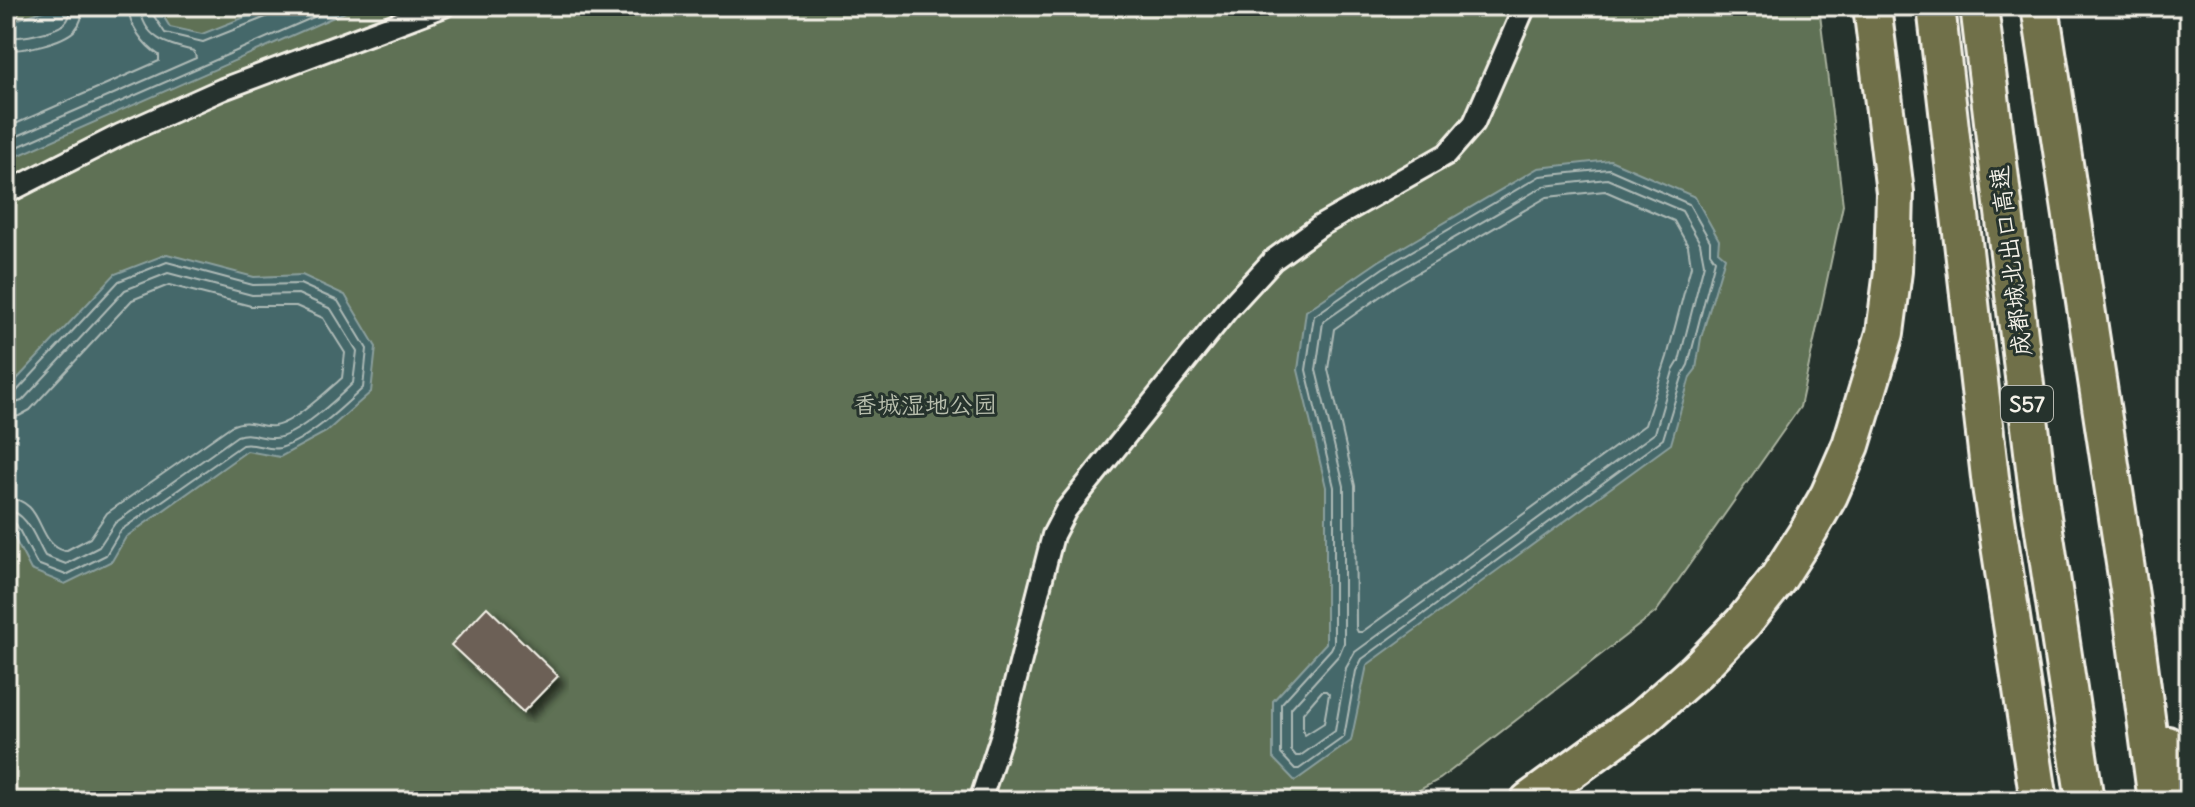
<svg xmlns="http://www.w3.org/2000/svg" width="2195" height="807" viewBox="0 0 2195 807" font-family="Delius,'LXGW WenKai TC',sans-serif">
	<style>
		.green { fill: #5e7154; stroke: #a9b19e; stroke-width: 2 }
		.water { fill: #45686b; stroke: #8b9f9d; stroke-width: 2 }
		.lines { fill: none; stroke-linecap: round; stroke-linejoin: round }
		.shore { stroke: #aebab6; stroke-width: 2 }
		.building { fill: #6c6157; stroke: #f4f1e8; stroke-width: 2; filter: url(#shadow) }
		.street-casing { stroke: #f4f1e8; stroke-width: 26 }
		.highway-casing { stroke: #f4f1e8; stroke-width: 42 }
		.street { stroke: #26332d; stroke-width: 20 }
		.highway { stroke: #70704a; stroke-width: 36 }
		.labels { text-anchor: middle; dominant-baseline: central; stroke-width: 6; stroke-linejoin: round; paint-order: stroke }
		.shield { fill: #26332d; stroke: #b6b8b0; stroke-width: 2 }
		.shield-label { font-size: 22px; font-weight: bold; fill: #f4f1e8 }
		.street-label { font-size: 24px; fill: #f4f1e8; stroke: #26332d }
		.park-label { font-size: 24px; fill: #b8bead; stroke: #26332d }
	</style>
	<defs>
		<filter id="shadow"><feDropShadow dx="7" dy="7" stdDeviation="4" flood-color="#0009"/></filter>
	</defs>
	<rect width="100%" height="100%" fill="#26332d"/>
	<filter id="ink" filterUnits="userSpaceOnUse"><feTurbulence type="fractalNoise" baseFrequency=".0125" numOctaves="2"/><feDisplacementMap in="SourceGraphic" scale="16" xChannelSelector="R" yChannelSelector="G"/><feConvolveMatrix kernelMatrix="1 2 1 2 8 2 1 2 1" color-interpolation-filters="sRGB"/></filter>
	<g filter="url(#ink)">
		<path class="green" d="M6,6H1819L1843,205L1800,407L1656,612L1440,779L1399,801H6Z"/>
		<path class="water" d="M57,6H157L170,27L202,34L263,10L265,6H359L6,161V16L16,20Z
			M1610,160L1695,197L1719,240L1718,251L1725,257L1701,338L1696,369L1690,377L1671,444L1367,665L1351,741L1295,781L1273,758V701L1326,643V487L1298,370L1306,311L1379,261L1538,168Z
			M167,254L254,277L302,275L345,295L376,347L371,392L326,432L280,457L247,451L126,537L112,561L65,584L31,570L6,522V391L115,274Z"/>
		<g class="lines">
			<path class="shore" d="M150,6L152,13L165,33L203,42L266,17L271,12V6
				M6,36C18,40 53,32 64,24C70,19 71,13 71,6
				M6,49C22,52 63,42 75,30C81,23 83,15 83,6
				M6,128L159,61V55C143,45 129,25 128,6
				M6,141L196,58L194,51C168,45 143,39 140,6
				M6,152L339,6
				M1609,169L1689,204L1710,241V253L1715,260L1688,365L1683,374L1663,439L1362,659L1356,671L1344,737L1299,769H1295L1281,754V704L1331,649L1334,643V487L1306,370L1314,316L1383,268L1540,176Z
				M1607,179L1682,211L1700,243L1704,264L1679,361L1673,371L1655,433L1355,652L1346,668L1335,731L1300,756H1296L1291,750V708L1339,655L1344,643V486L1316,370L1323,322L1389,276L1544,186Z
				M1605,191L1674,221L1688,246L1691,266L1667,357L1645,425L1362,632H1358L1356,628L1355,486L1328,369L1334,329L1395,286L1547,197Z
				M6,396L15,393L119,281L167,262L253,285L300,284L338,301L367,349L363,388C342,408 308,440 280,448C268,451 255,442 242,445L121,530L106,555L66,575L37,564L16,524L6,520
				M6,406L22,401L125,290L168,273L252,295L298,294L331,309L357,351L353,383C338,398 296,437 275,438C261,439 251,431 237,436L115,523L99,547L66,564L45,556C35,539 28,512 6,510
				M6,419L19,416L30,410L132,300L169,285L251,306H296L323,318L345,353L342,378C327,391 294,423 274,426C257,428 250,417 231,426L107,513L90,538L65,551C35,544 46,499 6,498
				M1322,691H1326L1329,694L1324,723L1305,735L1303,732V713Z"/>
		</g>
		<path class="building" d="M487,607L558,676L523,712L451,645Z"/>
		<g class="lines">
			<g class="street-casing">
				<path id="street" d="M6,193L120,135L223,89L444,6
					M980,801L1002,734L1053,535L1066,510L1227,310L1273,260L1320,226L1447,154L1474,123L1525,6"/>
			</g>
			<g class="highway-casing">
				<path id="highway" d="M1936,6L1991,486L2039,801
					M1979,6L2037,484L2085,801
					M2040,6L2130,596L2157,801
					M2167,745L2184,801
					M1529,801L1643,718L1696,671L1743,623L1777,580L1809,530L1829,495L1851,445L1885,333L1893,271L1895,192L1872,6"/>
			</g>
			<use href="#street" class="street"/>
			<use href="#highway" class="highway"/>
		</g>
	</g>
	<g class="labels">
		<rect class="shield" x="2001" y="386" width="52" height="36" rx="6"/>
		<g class="shield-label">
			<text x="2027" y="404">S57</text>
		</g>
		<g class="street-label">
			<text transform="translate(2010 261) rotate(-97)">成都城北出口高速</text>
		</g>
		<g class="park-label">
			<text x="925" y="404">香城湿地公园</text>
		</g>
	</g>
	<rect width="2195" height="807" fill="none" stroke="#26332d" stroke-width="32"/>
	<rect x="16" y="16" width="2163" height="775" fill="none" stroke="#f4f1e8" stroke-width="3" filter="url(#ink)"/>
</svg>
